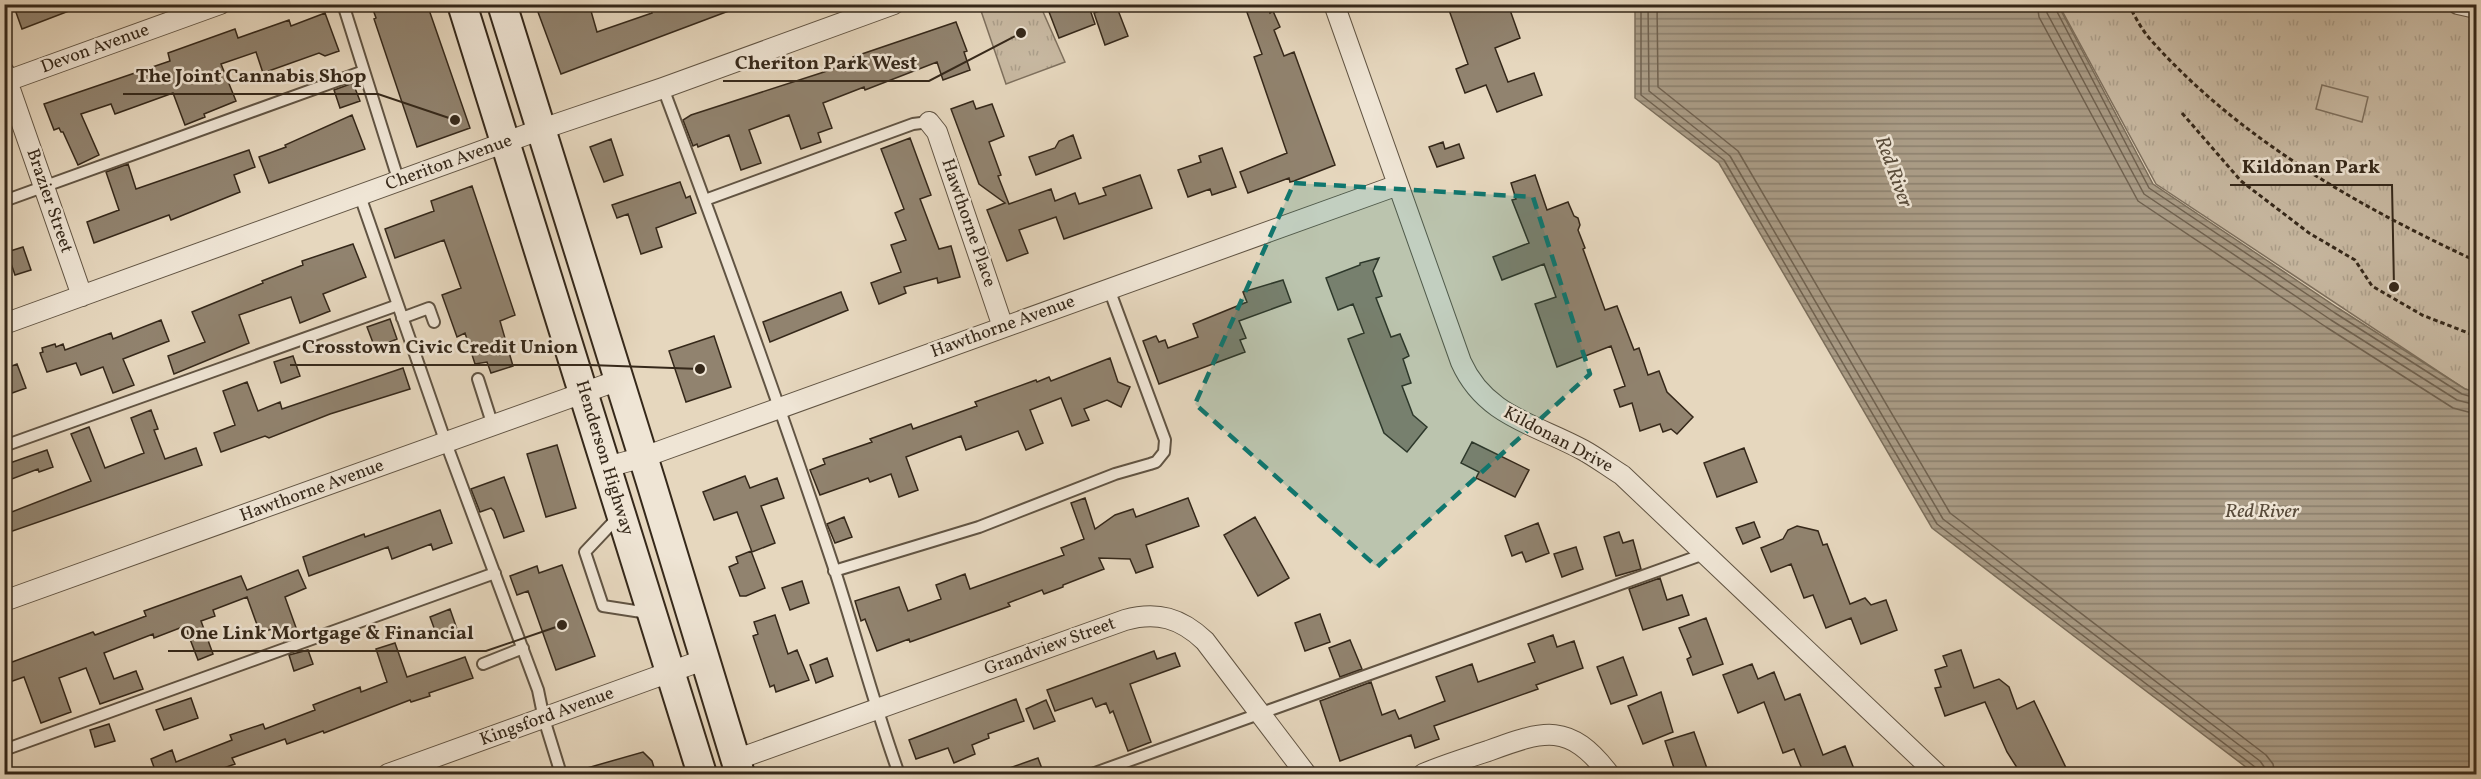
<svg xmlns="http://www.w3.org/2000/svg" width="2481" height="779" viewBox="0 0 2481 779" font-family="Vollkorn,serif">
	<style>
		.park { fill: url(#park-tufts); stroke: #7e705e; stroke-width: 1.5 }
		.pitch { fill: #c8b9a2; stroke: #7e705e; stroke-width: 1.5 }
		.water { fill: url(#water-rules); stroke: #7b6e5b; stroke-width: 1.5 }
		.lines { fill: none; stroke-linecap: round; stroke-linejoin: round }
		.shore { stroke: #706250; stroke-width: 1.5 }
		.building { fill: #91836f; stroke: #35281a; stroke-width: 1.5 }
		.service-casing { stroke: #615443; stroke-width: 14 }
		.minor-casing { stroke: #615443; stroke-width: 22 }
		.secondary-casing { stroke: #35281a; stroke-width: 32 }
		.path { stroke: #35281a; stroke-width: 3; stroke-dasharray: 4.5 3; stroke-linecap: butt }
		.service { stroke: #efe5d5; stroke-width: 10 }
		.minor { stroke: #efe5d5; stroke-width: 20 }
		.secondary { stroke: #efe5d5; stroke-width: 28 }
		.marked { fill: #0f766e; fill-opacity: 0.2; stroke: #0f766e; stroke-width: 4.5; stroke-dasharray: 12 8; stroke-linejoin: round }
		.labels { text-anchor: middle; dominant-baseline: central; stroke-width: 5; stroke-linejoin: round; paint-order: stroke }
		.street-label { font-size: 18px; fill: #35281a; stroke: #efe5d5 }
		.water-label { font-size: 20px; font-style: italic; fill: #584b3a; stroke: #efe5d5 }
		.leader { fill: none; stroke: #35281a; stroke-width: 2 }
		.callout-dot { fill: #35281a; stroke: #efe5d5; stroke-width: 2 }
		.callout-label { font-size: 20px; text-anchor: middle; font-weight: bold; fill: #35281a; stroke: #efe5d5; stroke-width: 5; stroke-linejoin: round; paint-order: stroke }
	</style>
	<defs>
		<pattern id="park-tufts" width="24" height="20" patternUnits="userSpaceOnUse" patternTransform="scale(1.5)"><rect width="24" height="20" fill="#c8b9a2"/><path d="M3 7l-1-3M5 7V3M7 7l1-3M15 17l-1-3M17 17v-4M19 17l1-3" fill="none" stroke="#ac9f8b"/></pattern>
		<pattern id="water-rules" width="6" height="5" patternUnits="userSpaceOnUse" patternTransform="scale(1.5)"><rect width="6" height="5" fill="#aa9c86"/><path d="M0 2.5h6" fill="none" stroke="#8b7f6d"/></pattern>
	</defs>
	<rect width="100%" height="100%" fill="#e6d7be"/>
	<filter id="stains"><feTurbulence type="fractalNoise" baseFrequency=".00333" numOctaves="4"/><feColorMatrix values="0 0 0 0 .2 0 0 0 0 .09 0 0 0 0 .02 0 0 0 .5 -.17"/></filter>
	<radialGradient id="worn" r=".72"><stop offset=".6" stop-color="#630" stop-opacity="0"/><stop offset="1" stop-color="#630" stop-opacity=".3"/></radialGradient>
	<path class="park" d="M979,5H1040L1065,62L1006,84Z
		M2059,5H2476V392L2465,389L2156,184Z"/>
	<path class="pitch" d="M2322,85L2368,97L2362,122L2316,109Z"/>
	<path class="water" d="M1635,5H2058L2153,184L2338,308L2465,389L2476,392V774H2255L1932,528L1719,163L1635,98Z"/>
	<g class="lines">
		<path class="shore" d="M1641,4V95L1724,160L1937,524L2255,767L2258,774
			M1648,4L1649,91L1730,156L1943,519L2260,761L2265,768L2266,774
			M1657,4L1658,87L1738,151L1950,513L2266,755L2273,764L2275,774
			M2037,4L2039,17L2138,201L2326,327L2453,408L2476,414
			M2046,4L2047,13L2144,194L2331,320L2457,400L2476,405
			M2053,4L2149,188L2335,313L2462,394L2476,398"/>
	</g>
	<path class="building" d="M13,4H82V6L22,29Z
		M371,4H427L470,128L417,147L374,19L376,18Z
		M535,4H589L597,32L652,13L649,4L742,6L561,74Z
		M1046,4H1088L1095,24L1059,38Z
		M1244,4H1267L1270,13L1273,11L1280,27L1274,30L1284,56L1294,52L1335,165L1294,181L1290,182L1289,178L1248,193L1240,172L1287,153L1254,57L1262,54Z
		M1464,4H1502L1510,10L1520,38L1495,48L1508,82L1534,73L1542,95L1497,112L1486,85L1465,93L1456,69L1468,64L1449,10Z
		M1116,5L1128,36L1105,45L1094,13Z
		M325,13L339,51L325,56L319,53L263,73L256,52L221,64L236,101L204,114L205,117L185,125L173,93L115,114L111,104L81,114L99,155L78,165L63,132H61L59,128L54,130L44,104L170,61L168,53L235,29L238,38L289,20L291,26Z
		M956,22L967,51L964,52L970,70L943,80L937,62L865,90L864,87L823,103L832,128L818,133L821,142L801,149L789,115L749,130L761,163L741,170L729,135L698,147L697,144L693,146L683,120L691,115L824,72L855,61L853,57Z
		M353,83L360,101L340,108L334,90Z
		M973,101L976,109L992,104L1004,136L989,142L1001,175L998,176L1009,204L1051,189L1055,201L1075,193L1079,204L1106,195L1103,188L1140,175L1152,208L1064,239L1056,217L1019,230L1028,253L1007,261L987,210L1005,203L979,184L951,109Z
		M352,115L365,149L269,183L259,157L286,147L285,145Z
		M1073,135L1081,158L1036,175L1029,157L1055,148L1059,141Z
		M910,138L931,195L920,199L939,249L951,246L960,277L938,283L937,278L904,287L906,293L879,304L871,283L901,272L891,245L906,240L895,213L904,209L881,149Z
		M611,139L623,175L604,182L590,147Z
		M1443,142L1445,149L1459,144L1464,158L1437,167L1429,147Z
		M1222,148L1236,187L1212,195L1210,189L1188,197L1178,170L1201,162L1199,156Z
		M249,150L255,167L234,175L240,192L171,220L169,215L94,243L87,222L119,210L106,172L128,164L136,189Z
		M1535,175L1547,210L1568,202L1574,216L1578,218L1580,225L1578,230L1585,248L1583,249L1605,310L1617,306L1634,350L1639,348L1648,375L1659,371L1667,392L1693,417L1677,434L1671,429L1663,432L1660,424L1640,431L1632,403L1620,407L1614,390L1625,386L1611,346L1557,367L1535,304L1556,297L1544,264L1502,280L1493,257L1529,243L1512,200L1516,199L1511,183Z
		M680,182L686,198L690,196L696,213L656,228L662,247L641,254L628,214L617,218L612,205Z
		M472,186L515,315L500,321L513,366L491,373L487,362L475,364L465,333L457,337L442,295L461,288L444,240L395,258L385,229L434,211L431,201Z
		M353,244L366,277L323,294L330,311L300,323L291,297L239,315L249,343L174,374L168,356L205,342L192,312L263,283L262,281L303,265L302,261Z
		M23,247L31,270L15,275L7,252Z
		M1379,258L1373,271L1382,296L1376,298L1391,337L1400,334L1409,356L1403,359L1411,383L1402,386L1413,415L1427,427L1407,452L1384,433L1348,339L1364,333L1353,304L1338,310L1326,278L1360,265V263Z
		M1283,280L1291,302L1239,321L1246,338L1240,340L1245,352L1159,384L1143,341L1156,336L1159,342L1165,340L1168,348L1198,337L1193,324L1247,302L1243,292Z
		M841,292L848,310L770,342L763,322Z
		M390,319L397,339L375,348L367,327Z
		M161,320L169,341L123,359L134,385L113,393L103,367L81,375L76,363L47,372L40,353L43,352L42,348L55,344L56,347L63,344L65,350L111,333L113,339Z
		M714,336L731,387L686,402L669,351Z
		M293,356L300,376L281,383L274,362Z
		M1110,358L1118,382L1130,387L1121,407L1107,400L1084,409L1089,420L1072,426L1061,398L1030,410L1043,443L1026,450L1018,431L966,450L961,436L906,457L918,490L899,497L891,474L870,482L868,478L820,495L810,470L825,464L823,459L872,442L870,439L911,424L913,429L977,406L975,402L1036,380L1037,382L1049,377L1051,381Z
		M17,364L26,388L4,396V369Z
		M403,368L410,389L330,414L269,438L265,436L221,452L214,433L235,425L223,391L247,382L258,411L280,402L282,409Z
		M151,410L158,429L154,430L165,459L196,448L202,465L4,534V515L91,481L71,434L89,427L105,468L144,453L131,418Z
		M1472,442L1529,470L1515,497L1476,478L1479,472L1461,463Z
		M557,445L576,508L546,517L527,454Z
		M1744,448L1757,482L1717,497L1704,463Z
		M47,450L53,467L39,472L38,469L4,482V465Z
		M745,476L750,488L777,478L784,498L761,506L775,543L752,552L737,512L714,520L703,492Z
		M504,477L524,531L504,538L494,511L491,508L480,512L471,489Z
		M1085,498L1095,529L1115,515L1133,509L1136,517L1188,498L1199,526L1146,545L1153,567L1136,573L1130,559L1099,558L1104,569L1063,585V587L1044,594L1042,590L1008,603L1010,606L910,642L909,639L877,651L865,619L861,621L855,601L899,587L908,611L941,599L936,585L965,574L970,589L1064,555L1061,548L1084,539L1071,503Z
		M440,510L452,543L433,550L431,544L392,559L388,547L309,576L303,557L364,534L365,537Z
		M844,517L852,537L835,543L827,524Z
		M1255,517L1289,578L1258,596L1224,535Z
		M1754,522L1760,537L1743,544L1736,528Z
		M1538,523L1549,553L1526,562L1522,552L1512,556L1505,536Z
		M1797,526L1818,531L1823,545L1827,544L1850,604L1865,598L1871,605L1886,600L1897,630L1861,644L1851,618L1826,628L1813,595L1804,598L1791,564L1771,572L1761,548L1783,539L1788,530Z
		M1619,532L1623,543L1633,540L1641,569L1616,576L1604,537Z
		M1576,547L1583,569L1562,577L1554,554Z
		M751,551L765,588L746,596H740L729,567L738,563L736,557Z
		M562,565L595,656L556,670L528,591L517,595L510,576L537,566L539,573Z
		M298,570L306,588L285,597L299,636L284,641L278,627L260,633L247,597L213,610L215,616L201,621L213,654L198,660L185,626L154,638L153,634L104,653L114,679L136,671L143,689L100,704L86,668L59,678L71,712L41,723L24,677L4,684V665L93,632L95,635L146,616L144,611L241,576L247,590Z
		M1660,578L1667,600L1682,595L1689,615L1643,630L1629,589Z
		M802,581L809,603L790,610L782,588Z
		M450,609L457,629L437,636L430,617Z
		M1320,614L1330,642L1305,651L1295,623Z
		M775,615L788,654L797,650L809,680L776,692L774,685L770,687L753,636L758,634L754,622Z
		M1706,618L1723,664L1693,675L1687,659L1691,657L1679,628Z
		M1553,635L1557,647L1574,641L1583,668L1536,685L1538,689L1434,726L1439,739L1415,748L1411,735L1340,761L1320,701L1371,682L1382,715L1395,710L1399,719L1445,701L1436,677L1472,664L1478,682L1535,662L1528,644Z
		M1350,640L1362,669L1340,677L1329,648Z
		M395,643L407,677L465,657L473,678L429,693L430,696L411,702L410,700L324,733L323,731L287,744L285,739L232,758L235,764L207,774H146L155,770L151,759L172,750L176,762L232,740L230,735L263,724L265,729L315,710L313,705L360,687L361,692L387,682L376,649Z
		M308,650L313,664L294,671L289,655Z
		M1961,650L1974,688L1999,679L2009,687L2017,709L2034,701L2069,774H2021L2007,752L1985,702L1945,716L1935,688L1941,687L1935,670L1947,666L1943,656Z
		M1154,651L1157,659L1175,653L1180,666L1130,684L1151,742L1128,751L1113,711L1110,713L1106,703L1096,707L1092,698L1055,711L1047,690Z
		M1623,657L1637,695L1611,704L1597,667Z
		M827,658L833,676L816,683L810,665Z
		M1752,664L1758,679L1774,672L1785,700L1800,694L1823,755L1845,746L1856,774H1804L1794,749L1783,753L1764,702L1738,713L1723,675Z
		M1661,692L1673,732L1643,744L1628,706Z
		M191,698L198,718L164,730L156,710Z
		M1016,699L1024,721L988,734L989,738L972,745L975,754L954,763L948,748L916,759L909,740Z
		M1046,700L1055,721L1034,729L1026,709Z
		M109,724L115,741L95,747L90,730Z
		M1694,732L1709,774H1676L1665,741Z
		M643,752L652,761L656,774H580V770Z
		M1038,758L1044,774H998V772Z"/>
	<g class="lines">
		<g class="service-casing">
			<path id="service" d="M343,4L399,182
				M663,88C723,248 781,409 835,571C857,639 875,708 899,774
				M360,196L446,443L538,690L544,719L561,774
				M705,200L913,124L929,122
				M4,201L364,71
				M402,318L429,308L434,322
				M478,379L493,426
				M4,446L398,305
				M619,516L585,552L603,606L648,613
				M834,571L979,527L1115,474L1150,464L1156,462L1164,452L1165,440L1109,289
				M483,664L523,648
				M4,750L495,573
				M1092,774L1704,554"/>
		</g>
		<g class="minor-casing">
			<path id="minor" d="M1334,4L1461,362C1485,416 1535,424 1583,450C1596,457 1609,467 1622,475L1937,774
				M2458,4L2476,8
				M4,72L82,296
				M4,82L220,4
				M929,122L937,132L1003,327
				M4,324L542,129L663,88L894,4
				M607,467L644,457L1398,185
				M4,601L619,380
				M735,760L1125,620C1157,611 1181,618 1205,641L1306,774
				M388,774L706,659
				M1423,774C1444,765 1467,758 1488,751C1545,730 1569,722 1609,774"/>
		</g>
		<g class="secondary-casing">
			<path id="secondary" d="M462,4L702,774
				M502,4L650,479L740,774"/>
		</g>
		<path class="path" d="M2128,4C2135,16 2141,29 2150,39C2239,139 2356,205 2476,261
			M2182,113L2241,181L2309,233L2355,260L2372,286L2422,315L2476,336"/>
		<use href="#service" class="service"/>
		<use href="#minor" class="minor"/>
		<use href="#secondary" class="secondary"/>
	</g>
	<path class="marked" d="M1294,183L1533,197L1590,374L1377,567L1195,404Z"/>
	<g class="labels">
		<g class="street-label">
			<text transform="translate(95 49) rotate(-20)">Devon Avenue</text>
			<text transform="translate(449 163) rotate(-20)">Cheriton Avenue</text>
			<text transform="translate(49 201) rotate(71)">Brazier Street</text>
			<text transform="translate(968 223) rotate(71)">Hawthorne Place</text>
			<text transform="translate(1003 327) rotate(-20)">Hawthorne Avenue</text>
			<text transform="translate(1558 440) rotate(28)">Kildonan Drive</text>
			<text transform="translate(604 458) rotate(73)">Henderson Highway</text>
			<text transform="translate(312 491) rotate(-20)">Hawthorne Avenue</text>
			<text transform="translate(1050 647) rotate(-20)">Grandview Street</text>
			<text transform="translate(547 717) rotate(-20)">Kingsford Avenue</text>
		</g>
		<g class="water-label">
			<text transform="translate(1893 172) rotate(70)">Red River</text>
			<text x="2262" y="512">Red River</text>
		</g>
	</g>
	<path class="leader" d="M1021 33L929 81H723M455 120L378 94H123M2394 287L2392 185H2230M700 369L590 365H290M562 625L486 651H168"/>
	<g class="callout-dot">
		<circle cx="1021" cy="33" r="6"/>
		<circle cx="455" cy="120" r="6"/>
		<circle cx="2394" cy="287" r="6"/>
		<circle cx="700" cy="369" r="6"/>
		<circle cx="562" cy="625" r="6"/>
	</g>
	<g class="callout-label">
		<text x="826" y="69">Cheriton Park West</text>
		<text x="251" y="82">The Joint Cannabis Shop</text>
		<text x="2311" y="173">Kildonan Park</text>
		<text x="440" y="353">Crosstown Civic Credit Union</text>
		<text x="327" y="639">One Link Mortgage &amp; Financial</text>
	</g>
	<rect width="2481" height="779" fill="none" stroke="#e6d7be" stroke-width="24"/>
	<rect x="6" y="6" width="2469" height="767" fill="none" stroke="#35281a" stroke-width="3"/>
	<rect x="12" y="12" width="2457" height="755" fill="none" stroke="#35281a" stroke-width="1.5"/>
	<rect width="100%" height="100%" filter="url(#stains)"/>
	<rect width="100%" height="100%" fill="url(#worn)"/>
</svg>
